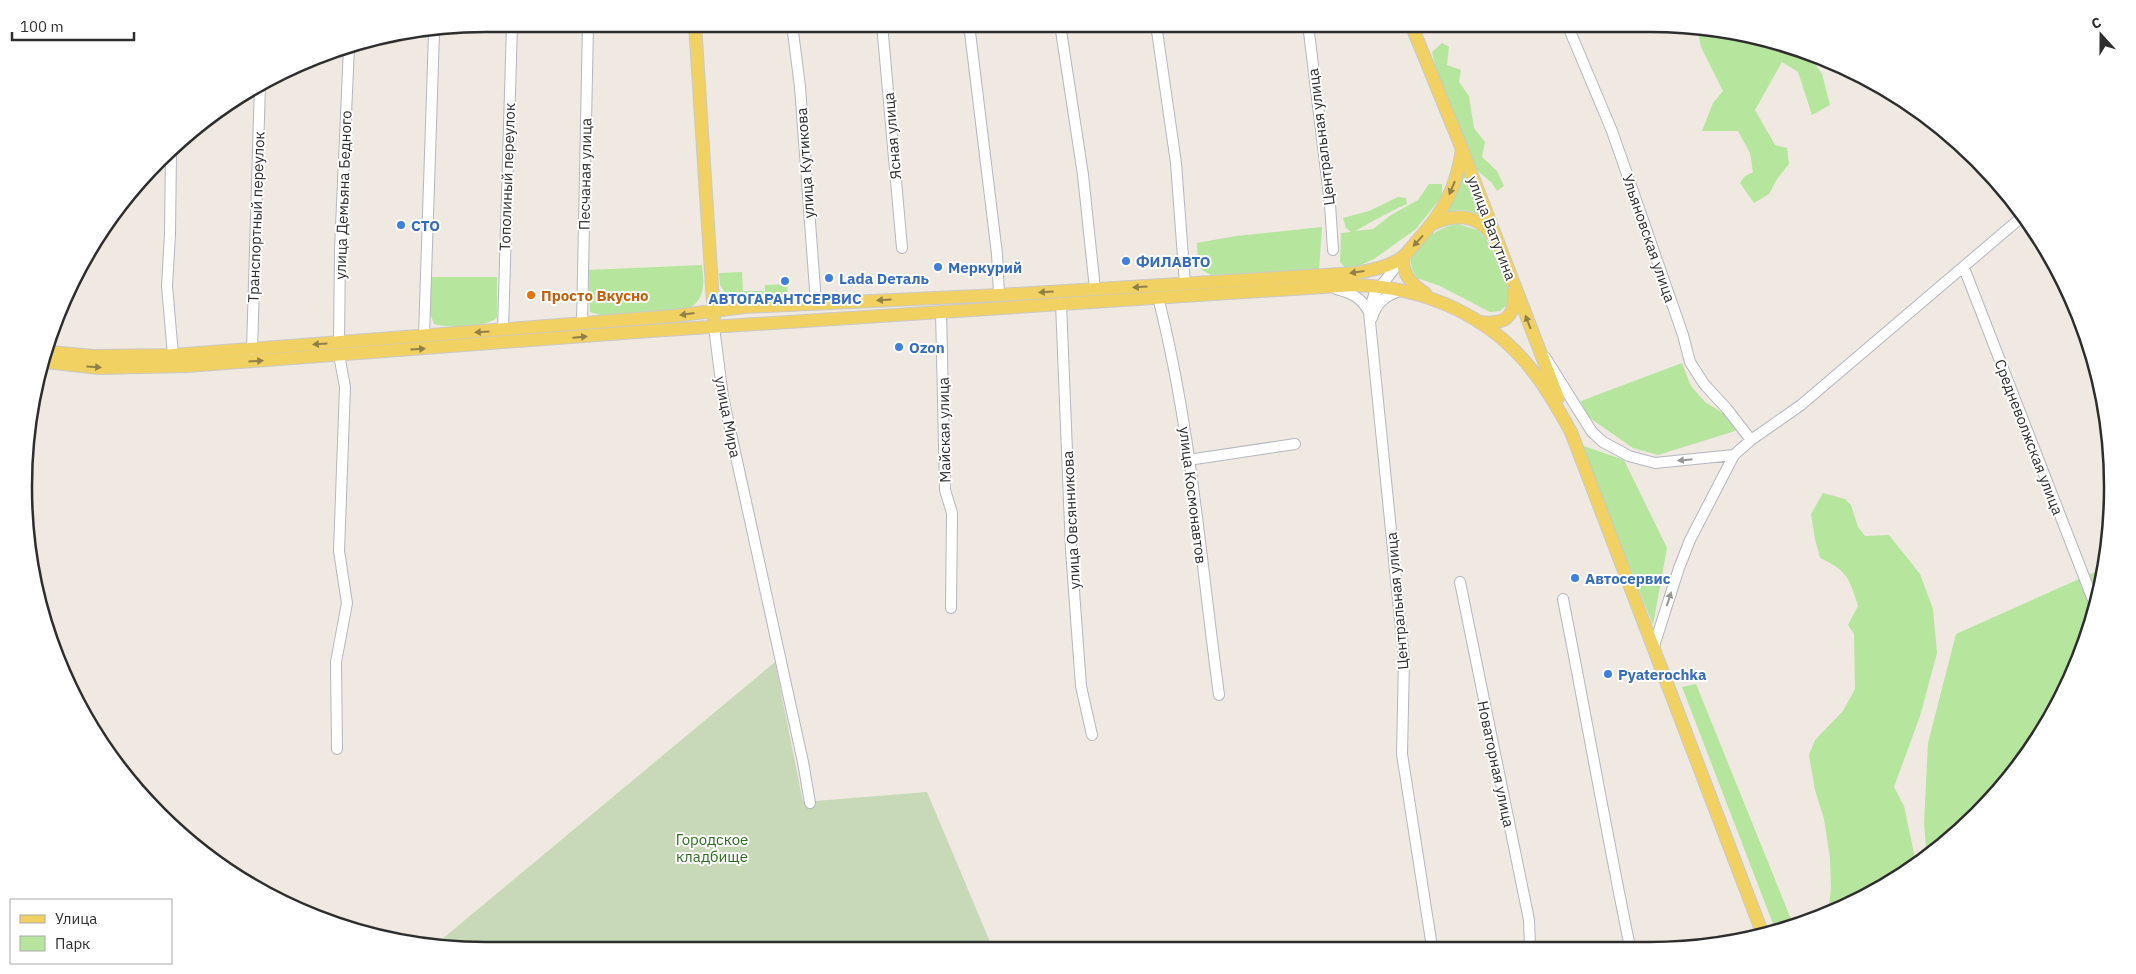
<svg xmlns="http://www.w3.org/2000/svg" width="2136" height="974" viewBox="0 0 2136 974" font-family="'IBM Plex Sans',sans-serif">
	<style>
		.green { fill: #b6e59e }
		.cemetery { fill: #c8d9b8 }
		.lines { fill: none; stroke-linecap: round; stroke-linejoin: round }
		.minor-casing { stroke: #b4b7c1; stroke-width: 12 }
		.major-casing { stroke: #c9c9c9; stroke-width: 14 }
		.minor { stroke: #fff; stroke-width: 10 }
		.major { stroke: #f2d163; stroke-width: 12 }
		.oneway { fill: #908048 }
		.oneway2 { fill: #969696 }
		.shop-dot { fill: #3f7fe0; stroke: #fff; stroke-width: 2 }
		.food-dot { fill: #e8710a; stroke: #fff; stroke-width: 2 }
		.labels { text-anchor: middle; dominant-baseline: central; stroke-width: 4; stroke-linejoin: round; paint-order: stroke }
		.street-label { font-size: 15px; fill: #2e2e2e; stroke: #fff }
		.shop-label { font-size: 15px; font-weight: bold; fill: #366cbe; stroke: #fff; text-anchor: start }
		.food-label { font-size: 15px; font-weight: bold; fill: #c56008; stroke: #fff; text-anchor: start }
		.park-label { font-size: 15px; fill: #2c6e1b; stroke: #fff }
		.rim { fill: none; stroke: #2e2e2e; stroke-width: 2.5 }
	</style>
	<rect width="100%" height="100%" fill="#efe9e1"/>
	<path class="green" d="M1697,28L1739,33L1808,54L1822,74L1830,105L1812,115L1798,72L1782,62L1755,110L1775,145L1787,148L1789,164L1777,179L1769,194L1754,203L1740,183L1745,176L1753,172L1750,153L1738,131H1702L1713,103L1723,91L1701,47Z
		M1442,43L1449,47L1447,65L1461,70L1459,82L1469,96L1474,128L1485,142L1482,157L1497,171L1504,186L1497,191L1492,183L1478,171L1436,69L1432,52Z
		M1465,167L1485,219C1471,209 1459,207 1444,215Z
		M1429,184H1442V196L1416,229L1374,259L1356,267L1345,268L1340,262L1341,233L1351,232L1346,228L1343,218L1369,211L1398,197L1406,198L1407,204C1388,212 1372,222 1355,231L1373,229L1391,215L1418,200Z
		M1458,224L1477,230L1484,236L1491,247L1508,287L1510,293L1508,304L1500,311L1490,312L1440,286L1417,278L1412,269L1410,259C1418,241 1439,227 1458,224Z
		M1322,227L1319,270L1211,275L1202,270L1198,262L1197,243L1236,236Z
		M702,265C704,282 706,299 688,309L601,315L590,312L588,270Z
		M742,272L743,291H765V285L788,284L787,296L739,299L728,297L720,285L719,273Z
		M431,277H497V317C488,328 447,328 434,324L430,313Z
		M1682,363L1691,386L1705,402L1742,425L1735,431L1658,455L1633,448L1587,416L1581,401Z
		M1581,445L1624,460L1667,548L1653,625Z
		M1823,493L1845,499L1851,505L1858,527L1865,536L1889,535L1920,574L1933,609L1937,653L1920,716L1894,787L1904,806L1916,863L1828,914L1831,888L1830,858L1824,819L1815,790L1809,755L1815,740L1843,711L1855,689L1854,634L1848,625L1858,606C1849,578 1848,571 1820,558L1815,539L1811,514Z
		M2104,568L2103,577L2077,664L2017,769L1927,857L1924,823L1928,743L1956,634Z
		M1696,684L1793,924L1775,929L1682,687Z"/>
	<path class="cemetery" d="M775,662L803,802L927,792L993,949L487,950L435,945Z"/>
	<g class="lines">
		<g class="minor-casing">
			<path id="minor" d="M792,24L800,87L816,303
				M882,24L902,248
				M969,24L997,254L999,295
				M1060,24L1083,175L1095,289
				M1156,24L1176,163L1185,284
				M1308,24L1330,204L1333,250
				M1567,24L1612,131L1683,335L1690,362L1704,384L1727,409L1751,440
				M171,152L170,234L167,286L173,355
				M1401,260L1374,295L1369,312L1404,659L1402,754L1432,947
				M1964,268L2095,605
				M1336,289C1351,293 1361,297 1369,312
				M1158,297C1191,427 1201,562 1219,695
				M1061,303L1071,550L1081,686L1092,735
				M941,311L945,490L952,513L951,608
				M1372,318C1376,302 1387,295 1402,290
				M582,323L588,24
				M714,327L723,397L803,762L810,803
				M503,330L512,24
				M424,336L434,33
				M339,343L340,249L349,47
				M252,350L260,84
				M1545,357L1592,432L1603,442L1629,456L1655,463L1734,455
				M1188,460L1295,444
				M1460,582L1529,920L1530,947
				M1563,599C1586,715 1606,831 1630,947
				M1654,646L1679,568L1690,540L1734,455L1751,440L1801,405L2023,216
				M337,749L336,662L347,603L339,551L345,387L339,355"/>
		</g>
		<g class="major-casing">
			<path id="major" d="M695,24L714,318
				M1411,24L1462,149L1558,398
				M1432,224C1455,214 1476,213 1492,235
				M1403,257C1402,274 1411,284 1425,293
				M1480,322C1504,325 1516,318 1514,291
				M50,352L93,356L173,355L674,316L744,307L999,295L1357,273C1372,270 1388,267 1401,258C1407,254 1412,247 1417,241C1443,213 1457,187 1462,149
				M46,362L99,368L187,366L650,331L1354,285C1425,287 1492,316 1535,374C1549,392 1560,412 1571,432L1762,932"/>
		</g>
		<use href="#minor" class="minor"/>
		<use href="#major" class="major"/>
	</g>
	<defs><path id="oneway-solid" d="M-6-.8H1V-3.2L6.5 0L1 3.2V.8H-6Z" transform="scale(1.25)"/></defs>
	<g class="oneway">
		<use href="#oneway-solid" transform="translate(1452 188) rotate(113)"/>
		<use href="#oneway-solid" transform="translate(1418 241) rotate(132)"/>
		<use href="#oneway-solid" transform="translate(1357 272) rotate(172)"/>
		<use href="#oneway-solid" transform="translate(1140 287) rotate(177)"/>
		<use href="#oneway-solid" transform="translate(1046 292) rotate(177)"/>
		<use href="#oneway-solid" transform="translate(884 300) rotate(177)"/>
		<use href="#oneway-solid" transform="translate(687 314) rotate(172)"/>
		<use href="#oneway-solid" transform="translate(1528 322) rotate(-111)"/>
		<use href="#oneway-solid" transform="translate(482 332) rotate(176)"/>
		<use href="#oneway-solid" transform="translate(580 337) rotate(-5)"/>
		<use href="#oneway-solid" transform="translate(320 344) rotate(176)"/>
		<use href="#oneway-solid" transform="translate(418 349) rotate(-4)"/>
		<use href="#oneway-solid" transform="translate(256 361) rotate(-4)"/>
		<use href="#oneway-solid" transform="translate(94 367) rotate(3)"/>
	</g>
	<g class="oneway2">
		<use href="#oneway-solid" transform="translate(1685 460) rotate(174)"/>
		<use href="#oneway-solid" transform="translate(1669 599) rotate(-72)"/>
	</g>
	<g class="shop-dot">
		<circle cx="401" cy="225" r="5"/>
		<circle cx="1126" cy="261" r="5"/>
		<circle cx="938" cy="267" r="5"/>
		<circle cx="829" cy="278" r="5"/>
		<circle cx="785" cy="281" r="5"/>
		<circle cx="899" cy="347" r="5"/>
		<circle cx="1575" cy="578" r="5"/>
		<circle cx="1608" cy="674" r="5"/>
	</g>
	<circle class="food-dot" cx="531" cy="295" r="5"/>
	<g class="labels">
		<g class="street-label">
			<text transform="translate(892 136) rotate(-95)">Ясная улица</text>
			<text transform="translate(1321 137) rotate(-97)">Центральная улица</text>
			<text transform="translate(805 163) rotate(-94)">улица Кутикова</text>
			<text transform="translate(585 174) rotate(-89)">Песчаная улица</text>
			<text transform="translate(507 177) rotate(-88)">Тополиный переулок</text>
			<text transform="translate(343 195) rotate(-88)">улица Демьяна Бедного</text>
			<text transform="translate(256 217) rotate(-88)">Транспортный переулок</text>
			<text transform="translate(1492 228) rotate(69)">улица Ватутина</text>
			<text transform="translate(1649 238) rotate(71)">Ульяновская улица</text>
			<text transform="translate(728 417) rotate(79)">улица Мира</text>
			<text transform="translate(944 430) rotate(-91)">Майская улица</text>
			<text transform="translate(2029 437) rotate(69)">Средневолжская улица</text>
			<text transform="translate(1193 495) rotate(83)">улица Космонавтов</text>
			<text transform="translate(1071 520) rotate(-93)">улица Овсянникова</text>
			<text transform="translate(1397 601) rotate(-95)">Центральная улица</text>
			<text transform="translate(1496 764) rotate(78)">Новаторная улица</text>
		</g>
		<g class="shop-label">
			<text x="411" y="225">СТО</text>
			<text x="1136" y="261">ФИЛАВТО</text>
			<text x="948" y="267">Меркурий</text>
			<text x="839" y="278">Lada Dеталь</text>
			<text x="785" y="298" text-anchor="middle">АВТОГАРАНТСЕРВИС</text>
			<text x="909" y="347">Ozon</text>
			<text x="1585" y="578">Автосервис</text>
			<text x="1618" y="674">Pyaterochka</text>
		</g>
		<g class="food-label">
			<text x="541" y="295">Просто Вкусно</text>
		</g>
		<g class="park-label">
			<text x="712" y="839">Городское<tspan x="712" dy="17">кладбище</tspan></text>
		</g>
	</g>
	<path d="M0 0H2136V974H0ZM486 32H1650A454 454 0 0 1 2104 486V488A454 454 0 0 1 1650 942H486A454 454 0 0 1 32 488V486A454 454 0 0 1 486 32Z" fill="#fff" fill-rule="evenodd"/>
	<path class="rim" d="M486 32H1650A454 454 0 0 1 2104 486V488A454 454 0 0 1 1650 942H486A454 454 0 0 1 32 488V486A454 454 0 0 1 486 32Z"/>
	<rect x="10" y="899" width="162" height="65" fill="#ffffff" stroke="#ababab"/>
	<rect x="20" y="915" width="25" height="8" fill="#f2d163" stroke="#ababab"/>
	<text x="55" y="924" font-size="15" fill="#2e2e2e">Улица</text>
	<rect x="20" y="936" width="25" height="15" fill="#b6e59e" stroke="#ababab"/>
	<text x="55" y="949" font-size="15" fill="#2e2e2e">Парк</text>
	<g transform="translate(2101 35) rotate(339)" stroke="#ffffff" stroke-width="4" paint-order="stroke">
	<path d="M0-4L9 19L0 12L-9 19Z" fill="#2e2e2e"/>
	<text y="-8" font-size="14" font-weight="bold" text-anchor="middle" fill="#2e2e2e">С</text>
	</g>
	<path d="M12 32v8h122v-8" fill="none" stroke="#2e2e2e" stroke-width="2.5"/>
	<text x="20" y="32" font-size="15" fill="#2e2e2e" stroke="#ffffff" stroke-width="4" paint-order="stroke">100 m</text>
</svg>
